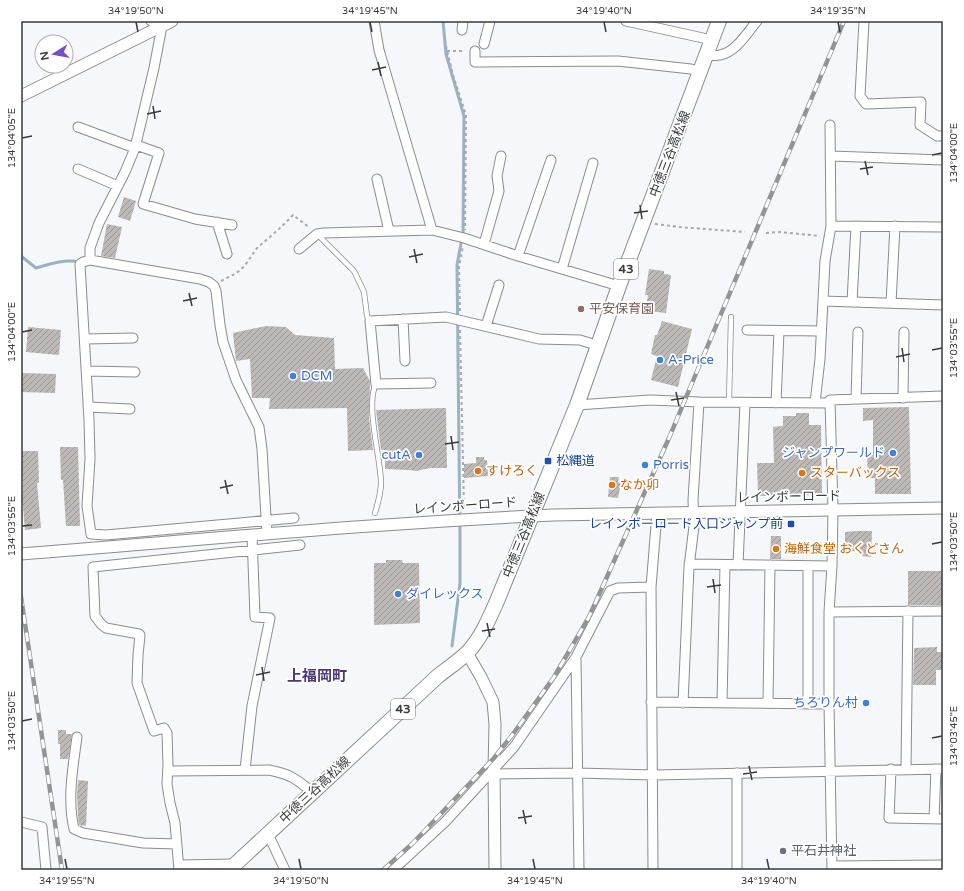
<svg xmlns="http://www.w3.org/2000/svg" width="964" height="891" viewBox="0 0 964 891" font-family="'Varela Round','Noto Sans JP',sans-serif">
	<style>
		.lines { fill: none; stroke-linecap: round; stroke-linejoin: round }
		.stream { stroke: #9ab2c1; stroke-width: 3 }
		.building { fill: url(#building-hatch) }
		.service-casing { stroke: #8a8c8e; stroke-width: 6 }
		.minor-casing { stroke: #8a8c8e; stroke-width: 11 }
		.tertiary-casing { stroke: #8a8c8e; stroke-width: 13 }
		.primary-casing { stroke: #8a8c8e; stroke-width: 16 }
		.path { stroke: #a7a9ab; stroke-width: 2; stroke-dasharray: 3 3; stroke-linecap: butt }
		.service { stroke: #fff; stroke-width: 4.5 }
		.minor { stroke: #fff; stroke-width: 9 }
		.tertiary { stroke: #fff; stroke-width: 11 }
		.primary { stroke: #fff; stroke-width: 14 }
		.rail-casing { stroke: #939496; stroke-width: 4.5 }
		.rail { stroke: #fff; stroke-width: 3; stroke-dasharray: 9; stroke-linecap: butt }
		.ticks { fill: none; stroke: #393a3b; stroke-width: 1.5 }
		.education-dot { fill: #8d6e63; stroke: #fff; stroke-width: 1.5 }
		.shop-dot { fill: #3f7fe0; stroke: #fff; stroke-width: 1.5 }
		.transit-dot { fill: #1a4fb4; stroke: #fff; stroke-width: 1.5 }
		.food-dot { fill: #e8710a; stroke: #fff; stroke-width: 1.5 }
		.worship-dot { fill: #6b7280; stroke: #fff; stroke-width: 1.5 }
		.labels { text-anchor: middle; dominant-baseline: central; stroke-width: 3.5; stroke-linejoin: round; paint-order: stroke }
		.shield { fill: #fff; stroke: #747576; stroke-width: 1 }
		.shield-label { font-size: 12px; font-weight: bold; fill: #393a3b }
		.street-label { font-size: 13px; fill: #393a3b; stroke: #fff }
		.education-label { font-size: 13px; fill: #785e54; stroke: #fff; text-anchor: start }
		.shop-label { font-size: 13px; fill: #366cbe; stroke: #fff; text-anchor: start }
		.transit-label { font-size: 13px; fill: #164399; stroke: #fff; text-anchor: start }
		.food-label { font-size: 13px; fill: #c56008; stroke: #fff; text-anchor: start }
		.worship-label { font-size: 13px; fill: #5b616d; stroke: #fff; text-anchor: start }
		.quarter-label { font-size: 15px; font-weight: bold; fill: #4c3976; stroke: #fff }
		.neatline { fill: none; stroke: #393a3b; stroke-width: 1.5 }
		.ticks-label { font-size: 10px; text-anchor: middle; fill: #393a3b }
	</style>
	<defs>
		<pattern id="building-hatch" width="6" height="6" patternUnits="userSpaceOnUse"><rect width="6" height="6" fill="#bcb9b7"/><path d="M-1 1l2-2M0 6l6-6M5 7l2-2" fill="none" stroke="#9a9796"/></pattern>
	</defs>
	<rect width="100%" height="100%" fill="#f5f7fa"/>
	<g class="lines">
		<path class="stream" d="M443,21L446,54L464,116L463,233L457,265L460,538V583L452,646
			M21,256L36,268C50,264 65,259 79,262"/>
	</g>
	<path class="building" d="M124,197L136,201L130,221L118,217Z
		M107,224L122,227L115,258L101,256Z
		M649,269L664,271V274L671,275L666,313L648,311V308H646L648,295H645Z
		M662,321L692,329L678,387L651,380L657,356L651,354L655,335H657Z
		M266,326L286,327L295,335L334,338L335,369L363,368L370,381L369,418L373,450L348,451L347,408L269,409L270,398H252L250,359L236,361L233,333Z
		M28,327L61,330L59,355L26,352Z
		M21,373L56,374L55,393L21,392Z
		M909,407L911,494H875V478H868L867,455H873V420L863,421V408Z
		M446,408L447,468H430L416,471L410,470L385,469V450H381L376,410Z
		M796,413H809V425H821L822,495L758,496L757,463H774L773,427L783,426V416H796Z
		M60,447H78L80,526H66L63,480H61Z
		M22,451H38L39,483H37L41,528L25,530L22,495L23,494Z
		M476,457H484V460H487L488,476L464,478V464L476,463Z
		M610,477H619L618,482L621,483L618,498L608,497Z
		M858,531H872L871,557L862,556V551H845V532Z
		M771,536H781V559H770Z
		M386,560H402L403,563H419L420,623L374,625V563H386Z
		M908,571H943V605H908Z
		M937,647V652H943V670H936V685H913L914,648Z
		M58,730H66V734H72L68,759H60V744H58Z
		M78,780L88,781L86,826L79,825L78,817L77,795Z"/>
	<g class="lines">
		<g class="service-casing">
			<path id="service" d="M318,235L354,271L364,292L367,316L370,321
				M729,402L731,317
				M375,513C378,503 381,493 381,483C381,459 365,404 376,384"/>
		</g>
		<g class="minor-casing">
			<path id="minor" d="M374,21L379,50L432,230
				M626,21L712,40
				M864,21L860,96L866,104L921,102L920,125L937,136H943
				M462,30L463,21
				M484,44L490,21
				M475,51V62L618,61L691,69L701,72
				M708,55C712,55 716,56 720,55C736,52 747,33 757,21
				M78,127L135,148
				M136,145L159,153L143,204L195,219L232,225
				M831,156L943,160
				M78,169L118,186
				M377,179L389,231
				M217,222L227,254
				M831,226L943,227
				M484,244L499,191L497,176L501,156
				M299,249L317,234L324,233L432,230L464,238L518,256L619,286
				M518,256L551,160
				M90,260V248L99,223L125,172L135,148L154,68L162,26L151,21
				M562,269L593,163
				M823,301L943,305
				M852,302L856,226
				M891,303L895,226
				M403,319L405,361
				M486,326L499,285
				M747,330L821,331
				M85,339L133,338
				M87,371L135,372
				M431,383L376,384L370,321L446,317L539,339L580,340L599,346
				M903,398L904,332
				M856,399L858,332
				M776,403L779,331
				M815,403L820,359L825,261L831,226L830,125
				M577,405L650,400L699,402L830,403
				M88,407L130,409
				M267,534L262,449L259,427L236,380L223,342L220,325L216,291L214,286L209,282L200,279L90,260L83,262L80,264L89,420L90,459L87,506L91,534L106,535L294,518
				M689,564L832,566
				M738,565L745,403
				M829,612L943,611
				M576,657L579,870
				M651,702L829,704
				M683,703L689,567L694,526L693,500L699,402
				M722,703L725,565
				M768,703L770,565
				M808,704V566
				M77,737C73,766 67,800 74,829L83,833L143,843L177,844
				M891,769L889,818L943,819
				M906,769L908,611
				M245,770L252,706L270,618L255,617L252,535
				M168,771L269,770C290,774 297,779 313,793
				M494,774L578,773L653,775L943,769
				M934,819L936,769
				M21,822L42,827L46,870
				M268,834L285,870
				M179,865L234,864
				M832,866L943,865
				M179,870L175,823L170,803L167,784L168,765L167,733L164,728L154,731L137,683L138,655L140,635L139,634L106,628L101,624L95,616L93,567L300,545
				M393,870L445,822L514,747L576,657L610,591L618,588L651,587
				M653,870L651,587L657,513
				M737,870V773
				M832,870L829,704V612L832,566L833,510L830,400L943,396"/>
		</g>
		<g class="tertiary-casing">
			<path id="tertiary" d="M21,96L172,21
				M21,554C199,540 376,523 554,515L943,508
				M467,653L481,677L493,702L495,724L494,769L495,870"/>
		</g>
		<g class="primary-casing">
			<path id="primary" d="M229,870L438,676C448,668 459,661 468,652C481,638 489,619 497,601L577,405L619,286L719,21"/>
		</g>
		<path class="path" d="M446,46L453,75L466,115L465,230
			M447,51H465
			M655,224L679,227L745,232
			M766,233L780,232L820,236
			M221,281C230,276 239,273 245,265C250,259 253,253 258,247C270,237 282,227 293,215L310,228
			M460,311L459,267L463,246
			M460,330L464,507"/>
		<use href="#service" class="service"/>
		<use href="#minor" class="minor"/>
		<use href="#tertiary" class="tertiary"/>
		<use href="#primary" class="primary"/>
		<g class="rail-casing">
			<path id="rail" d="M21,597L62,870
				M383,870L412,844L494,758L513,734L554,677L589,617L669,438L844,21"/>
		</g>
		<use href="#rail" class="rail"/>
	</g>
	<path class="ticks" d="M136,22L138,32M370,22L372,32M604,22L606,32M838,22L840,32M378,62L381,76M372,70L386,67M153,106L155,119M147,114L161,111M22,138L32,136M932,155L942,153M865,161L868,175M860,169L873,167M640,205L642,219M634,213L648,211M414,249L417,263M409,257L423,254M189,293L192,306M183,301L197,298M22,332L32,330M902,348L904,362M932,350L942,348M896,357L910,354M676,392L679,406M671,400L684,398M451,436L453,450M445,444L459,442M225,480L228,494M220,488L233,485M22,526L32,525M932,544L942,542M713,579L715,593M707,587L721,585M487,623L490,637M482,631L495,629M262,667L264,681M256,675L270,672M22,721L32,719M932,738L942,736M749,766L752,780M743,774L757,772M523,810L526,824M518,818L532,816M65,859L67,869M299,859L301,869M533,859L535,869M767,859L769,869"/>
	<circle class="education-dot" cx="581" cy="309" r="4"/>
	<g class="shop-dot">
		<circle cx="660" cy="360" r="4"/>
		<circle cx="293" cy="376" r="4"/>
		<circle cx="893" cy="453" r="4"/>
		<circle cx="419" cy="455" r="4"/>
		<circle cx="645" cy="465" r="4"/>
		<circle cx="398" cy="594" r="4"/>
		<circle cx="866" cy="703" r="4"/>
	</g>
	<g class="transit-dot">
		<rect x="544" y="457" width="8" height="8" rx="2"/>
		<rect x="787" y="520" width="8" height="8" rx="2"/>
	</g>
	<g class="food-dot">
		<circle cx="478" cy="471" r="4"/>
		<circle cx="802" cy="473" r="4"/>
		<circle cx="612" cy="485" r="4"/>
		<circle cx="776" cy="549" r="4"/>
	</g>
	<circle class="worship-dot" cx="783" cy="851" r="4"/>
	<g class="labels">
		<g class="shield">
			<rect x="614" y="259" width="24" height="20" rx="3"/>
			<rect x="391" y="699" width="24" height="20" rx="3"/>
		</g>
		<g class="shield-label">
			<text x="626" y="269">43</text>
			<text x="403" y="709">43</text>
		</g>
		<g class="street-label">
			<text transform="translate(670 154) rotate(-69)">中徳三谷高松線</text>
			<text transform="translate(789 497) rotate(-1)">レインボーロード</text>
			<text transform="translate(465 506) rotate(-4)">レインボーロード</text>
			<text transform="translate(524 535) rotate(-68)">中徳三谷高松線</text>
			<text transform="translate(315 790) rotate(-43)">中徳三谷高松線</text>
		</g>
		<g class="education-label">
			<text x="589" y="309">平安保育園</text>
		</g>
		<g class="shop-label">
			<text x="668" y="360">A-Price</text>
			<text x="301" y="376">DCM</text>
			<text x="885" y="453" text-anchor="end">ジャンプワールド</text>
			<text x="411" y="455" text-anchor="end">cutA</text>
			<text x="653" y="465">Porris</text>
			<text x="406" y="594">ダイレックス</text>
			<text x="858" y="703" text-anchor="end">ちろりん村</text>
		</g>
		<g class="transit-label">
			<text x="556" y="461">松縄道</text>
			<text x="783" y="524" text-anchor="end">レインボーロード入口ジャンプ前</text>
		</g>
		<g class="food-label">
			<text x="486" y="471">すけろく</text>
			<text x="810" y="473">スターバックス</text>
			<text x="620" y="485">なか卯</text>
			<text x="784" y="549">海鮮食堂 おくどさん</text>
		</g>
		<g class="worship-label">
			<text x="791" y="851">平石井神社</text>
		</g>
		<g class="quarter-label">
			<text x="317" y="676">上福岡町</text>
		</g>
	</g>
	<rect width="964" height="891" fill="none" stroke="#ffffff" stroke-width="44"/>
	<g transform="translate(54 54) rotate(259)"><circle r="19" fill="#ffffff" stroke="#b0b0b1"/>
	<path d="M0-3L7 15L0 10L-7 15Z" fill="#784ec7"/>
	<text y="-6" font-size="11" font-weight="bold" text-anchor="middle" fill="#393a3b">N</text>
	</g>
	<rect x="22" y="22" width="920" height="847" class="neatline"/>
	<g class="ticks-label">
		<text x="136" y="14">34°19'50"N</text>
		<text x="370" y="14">34°19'45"N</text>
		<text x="604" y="14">34°19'40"N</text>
		<text x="838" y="14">34°19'35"N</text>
		<text transform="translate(11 138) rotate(-90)" y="4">134°04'05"E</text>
		<text transform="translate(953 153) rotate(-90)" y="4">134°04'00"E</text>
		<text transform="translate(11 332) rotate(-90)" y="4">134°04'00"E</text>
		<text transform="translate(953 348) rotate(-90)" y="4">134°03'55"E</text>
		<text transform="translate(11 526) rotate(-90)" y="4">134°03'55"E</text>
		<text transform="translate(953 542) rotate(-90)" y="4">134°03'50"E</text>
		<text transform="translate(11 721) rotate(-90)" y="4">134°03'50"E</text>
		<text transform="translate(953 736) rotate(-90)" y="4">134°03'45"E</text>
		<text x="67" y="884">34°19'55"N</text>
		<text x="301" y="884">34°19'50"N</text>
		<text x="535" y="884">34°19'45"N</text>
		<text x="769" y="884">34°19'40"N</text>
	</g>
</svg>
